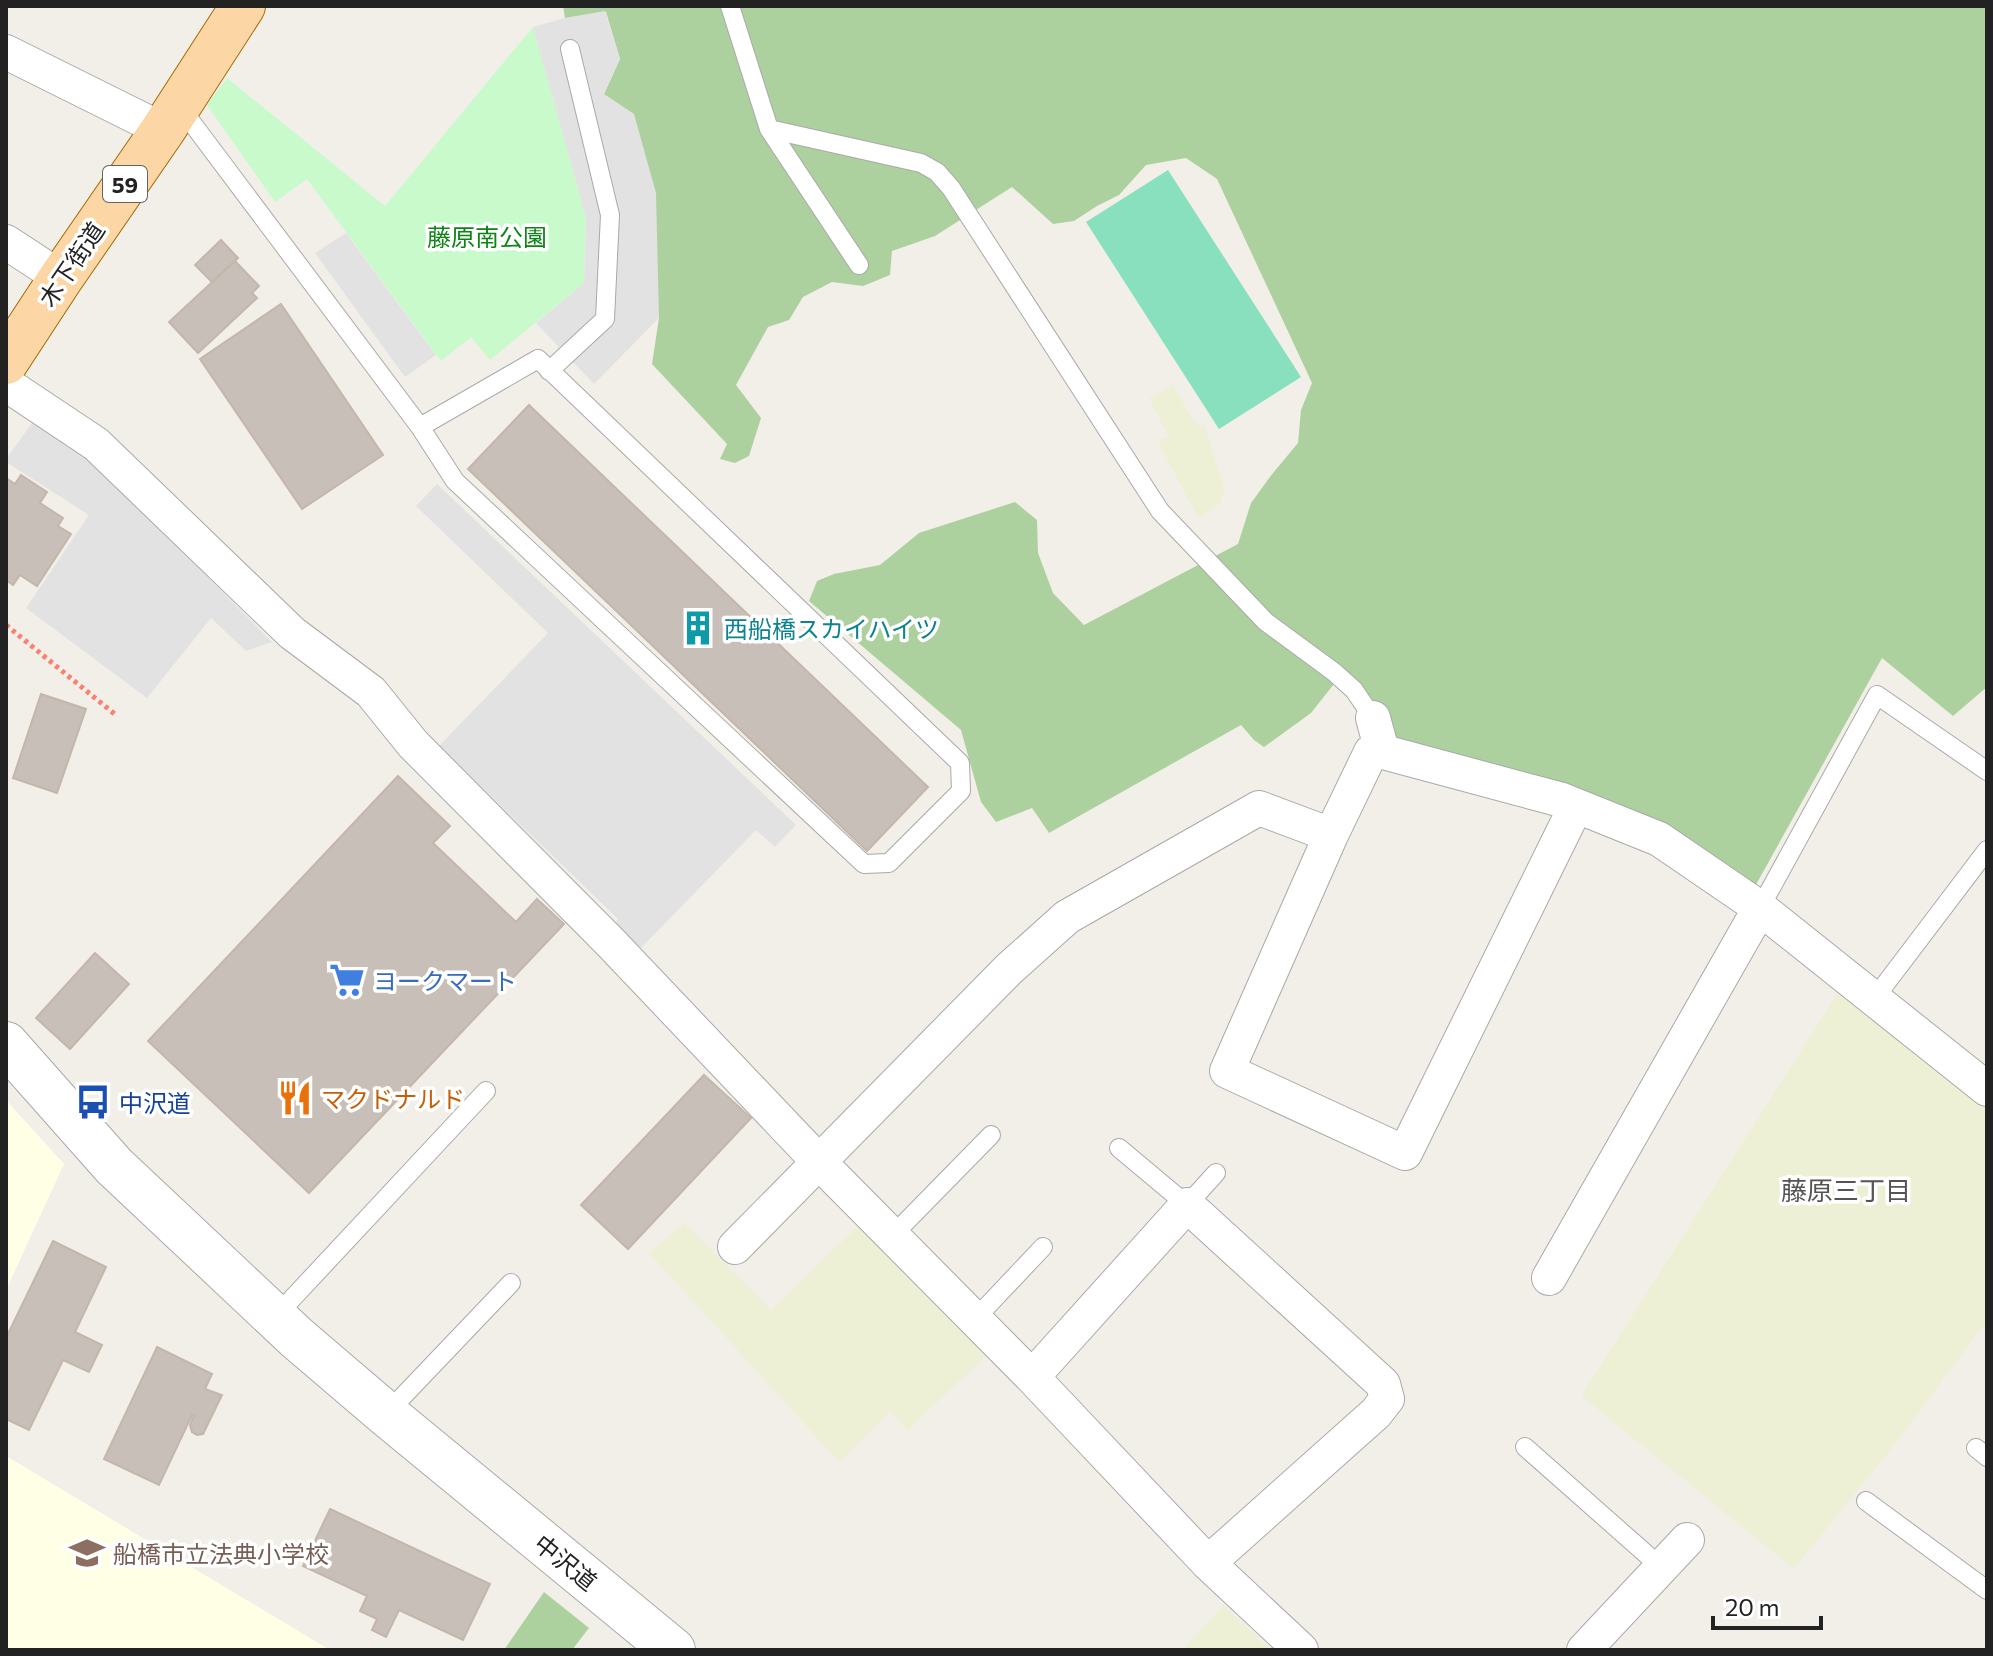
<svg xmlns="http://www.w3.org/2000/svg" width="1993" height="1656" viewBox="0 0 1993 1656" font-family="Commissioner,'Noto Sans JP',sans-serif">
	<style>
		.education { fill: #ffffe5 }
		.farmland { fill: #eef0d5 }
		.forest { fill: #add19e }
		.park { fill: #c8facc }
		.pitch { fill: #88e0be }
		.parking { fill: #e2e2e2 }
		.building { fill: #c7bfb8; stroke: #c4b6ab; stroke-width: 2 }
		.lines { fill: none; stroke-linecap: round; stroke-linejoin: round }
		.service-casing { stroke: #a9a9a9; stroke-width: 20 }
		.minor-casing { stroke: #a9a9a9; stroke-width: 36 }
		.tertiary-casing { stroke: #a9a9a9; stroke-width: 46 }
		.primary-casing { stroke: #a06b00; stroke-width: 46 }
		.path { stroke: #fa8072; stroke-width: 5; stroke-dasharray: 4 4; stroke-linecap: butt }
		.service { stroke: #fff; stroke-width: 18 }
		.minor { stroke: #fff; stroke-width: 34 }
		.tertiary { stroke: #fff; stroke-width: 44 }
		.primary { stroke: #fcd6a4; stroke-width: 44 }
		.labels { text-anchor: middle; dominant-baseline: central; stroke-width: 7; stroke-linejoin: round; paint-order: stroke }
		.shield { fill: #fff; stroke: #646464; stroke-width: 2 }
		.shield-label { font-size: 22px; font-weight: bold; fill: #222 }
		.park-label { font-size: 24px; fill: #0c8416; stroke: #fff }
		.street-label { font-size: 24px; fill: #222; stroke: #fff }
		.culture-label { font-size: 24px; fill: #0d838f; stroke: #fff; text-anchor: start }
		.shop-label { font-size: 24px; fill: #366cbe; stroke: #fff; text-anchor: start }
		.food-label { font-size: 24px; fill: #c56008; stroke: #fff; text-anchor: start }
		.transit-label { font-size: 24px; fill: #164399; stroke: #fff; text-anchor: start }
		.education-label { font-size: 24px; fill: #785e54; stroke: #fff; text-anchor: start }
		.neighbourhood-label { font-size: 26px; fill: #555; stroke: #fff }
	</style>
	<rect width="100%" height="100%" fill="#f2efe9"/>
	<path class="education" d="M6,1100L64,1164L6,1290Z
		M6,1456L330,1650H6Z"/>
	<path class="farmland" d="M1173,385L1195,423L1205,427L1225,491L1219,505L1198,518L1158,442L1168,436L1149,398Z
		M1841,988L1987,1098V1321L1899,1439L1794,1569L1581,1396Z
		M862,1222L989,1353L907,1431L890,1411L839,1462L649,1253L684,1223L771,1310Z
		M1223,1605L1271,1650H1182Z"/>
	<path class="forest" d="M563,6H1987V687L1953,716L1882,658L1753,890L1409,750L1391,731L1376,705L1334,684L1311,713L1264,747L1254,740L1241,725L1049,833L1032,808L996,822L981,802L961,730L809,601L817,581L834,574L880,565L919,533L1015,502L1037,520L1038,553L1053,593L1084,625L1238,544L1251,503L1273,473L1298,443L1301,410L1312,383L1217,179L1186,158L1146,165L1119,195L1097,206L1074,221L1053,224L1012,187L935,236L892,251L890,275L863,286L832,282L803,297L789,320L768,327L736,385L761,418L749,456L735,463L720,459L727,444L652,364L659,318L604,94L620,59L606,12L565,18Z
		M544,1592L589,1628L572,1650H504Z"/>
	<path class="park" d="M533,27L586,218L584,283L490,360L471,337L441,361L307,179L275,202L207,105L227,78L385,206Z"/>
	<path class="pitch" d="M1168,170L1301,377L1219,429L1086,222Z"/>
	<path class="parking" d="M605,11L620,59L604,94L634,114L656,193L659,318L594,384L536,323L584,283L586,218L533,27L565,18Z
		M346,233L436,355L405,377L315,253Z
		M35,419L101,469L272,642L246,651L211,618L147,698L26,608L89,515L6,462V459Z
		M437,484L796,825L775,847L756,830L638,951L612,927L618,919L439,746L548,633L416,506Z"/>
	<path class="building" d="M221,240L238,258L212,282L195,265Z
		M235,261L259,286L252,293L257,298L198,353L169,322Z
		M281,304L383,455L302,509L200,359Z
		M529,405L928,787L867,851L468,469Z
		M21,475L47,492L40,503L63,518L58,526L71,534L37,586L20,575L13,585L6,580V478L15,484Z
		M41,694L86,709L57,793L13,778Z
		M398,776L450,826L433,843L516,922L537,899L564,924L309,1193L148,1041Z
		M95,953L129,984L70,1049L36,1018Z
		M704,1075L751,1118L628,1249L581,1205Z
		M53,1241L106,1267L75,1332L102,1345L89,1372L63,1360L29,1430L6,1419V1338Z
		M157,1347L212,1374L205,1389L222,1395L203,1434L197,1435L192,1432L190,1425L194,1416L192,1415L159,1485L104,1459Z
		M330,1509L490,1584L463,1640L399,1610L386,1637L372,1630L377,1619L360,1611L367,1596L303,1566Z"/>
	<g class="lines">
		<g class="service-casing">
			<path id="service" d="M730,6L769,129L859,265
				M180,107L420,427L455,481L864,864L889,863L961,791L960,763L538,359L420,427
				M769,129L921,163L937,172L951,188L1160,511L1266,622L1334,672L1354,690L1373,718
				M549,371L605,319L610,215L570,49
				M1760,908L1877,695L1987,771
				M1874,999L1987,850
				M1119,1148L1187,1205L1216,1173
				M892,1236L991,1135
				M275,1317L486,1091
				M975,1319L1043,1247
				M386,1414L511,1283
				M1525,1447L1662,1568
				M1976,1448L1987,1457
				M1866,1501L1987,1590"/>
		</g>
		<g class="minor-casing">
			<path id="minor" d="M6,52L163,130
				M6,242L61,278
				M6,384L96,444L292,633L371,692L413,744L611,943L819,1162L1032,1377L1208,1563L1301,1650
				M1373,718L1382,751
				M1576,806L1405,1153L1227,1071L1331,835L1371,752L1376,750L1562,800L1659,839L1760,908L1987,1089
				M735,1247L1009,969L1067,917L1259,808L1331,835
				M1549,1278L1760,908
				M1032,1377L1187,1205L1383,1384L1387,1399L1376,1413L1208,1563
				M1584,1650L1687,1540"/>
		</g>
		<g class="tertiary-casing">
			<path id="tertiary" d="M6,1044L114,1166L297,1338L386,1414L673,1650"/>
		</g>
		<g class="primary-casing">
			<path id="primary" d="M6,362L61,278L163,130L243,6"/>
		</g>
		<path class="path" d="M6,625L117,716"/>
		<use href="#service" class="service"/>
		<use href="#minor" class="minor"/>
		<use href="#tertiary" class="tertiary"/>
		<use href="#primary" class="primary"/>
	</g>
	<defs>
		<g id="building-bare" transform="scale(2.76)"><path d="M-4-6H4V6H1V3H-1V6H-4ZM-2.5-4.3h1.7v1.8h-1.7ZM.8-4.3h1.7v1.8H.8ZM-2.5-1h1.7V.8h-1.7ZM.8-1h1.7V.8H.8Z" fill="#0f9aa8" stroke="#fff" stroke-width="2.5" paint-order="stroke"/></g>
		<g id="supermarket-bare" transform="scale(2.76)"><path d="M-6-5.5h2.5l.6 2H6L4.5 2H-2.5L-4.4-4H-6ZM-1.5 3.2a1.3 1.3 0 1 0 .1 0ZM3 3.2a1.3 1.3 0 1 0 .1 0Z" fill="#3f7fe0" stroke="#fff" stroke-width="2.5" paint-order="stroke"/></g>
		<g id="restaurant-bare" transform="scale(2.76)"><path d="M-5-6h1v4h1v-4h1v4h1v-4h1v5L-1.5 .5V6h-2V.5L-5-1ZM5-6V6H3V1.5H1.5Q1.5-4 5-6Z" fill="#e8710a" stroke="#fff" stroke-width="2.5" paint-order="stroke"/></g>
		<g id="bus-bare" transform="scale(2.76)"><path d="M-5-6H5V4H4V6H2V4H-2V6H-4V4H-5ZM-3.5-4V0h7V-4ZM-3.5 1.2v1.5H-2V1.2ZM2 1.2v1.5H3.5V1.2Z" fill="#1a4fb4" stroke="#fff" stroke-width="2.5" paint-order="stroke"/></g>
		<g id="school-bare" transform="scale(2.76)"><path d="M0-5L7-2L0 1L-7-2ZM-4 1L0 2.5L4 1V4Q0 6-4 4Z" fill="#8d6e63" stroke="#fff" stroke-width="2.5" paint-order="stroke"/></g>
	</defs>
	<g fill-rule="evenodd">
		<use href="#building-bare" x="698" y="628"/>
		<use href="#supermarket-bare" x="347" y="980"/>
		<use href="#restaurant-bare" x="295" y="1098"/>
		<use href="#bus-bare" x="93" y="1102"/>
		<use href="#school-bare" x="87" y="1553"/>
	</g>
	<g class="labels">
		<rect class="shield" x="103" y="166" width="44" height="36" rx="6"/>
		<g class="shield-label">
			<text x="125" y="184">59</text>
		</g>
		<g class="park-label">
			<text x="487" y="236">藤原南公園</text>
		</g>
		<g class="street-label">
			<text transform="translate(71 264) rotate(-56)">木下街道</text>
			<text transform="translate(566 1562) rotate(39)">中沢道</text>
		</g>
		<g class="culture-label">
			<text x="724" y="628">西船橋スカイハイツ</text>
		</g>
		<g class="shop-label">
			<text x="373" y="980">ヨークマート</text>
		</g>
		<g class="food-label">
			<text x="321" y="1098">マクドナルド</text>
		</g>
		<g class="transit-label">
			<text x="119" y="1102">中沢道</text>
		</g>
		<g class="education-label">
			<text x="113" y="1553">船橋市立法典小学校</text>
		</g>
		<g class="neighbourhood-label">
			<text x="1846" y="1189">藤原三丁目</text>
		</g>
	</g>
	<rect width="1993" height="1656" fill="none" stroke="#222222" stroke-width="16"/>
	<path d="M1713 1616v12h108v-12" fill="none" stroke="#222222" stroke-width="4"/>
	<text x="1725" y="1616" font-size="24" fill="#222222" stroke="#ffffff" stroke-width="6" paint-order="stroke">20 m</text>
</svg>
